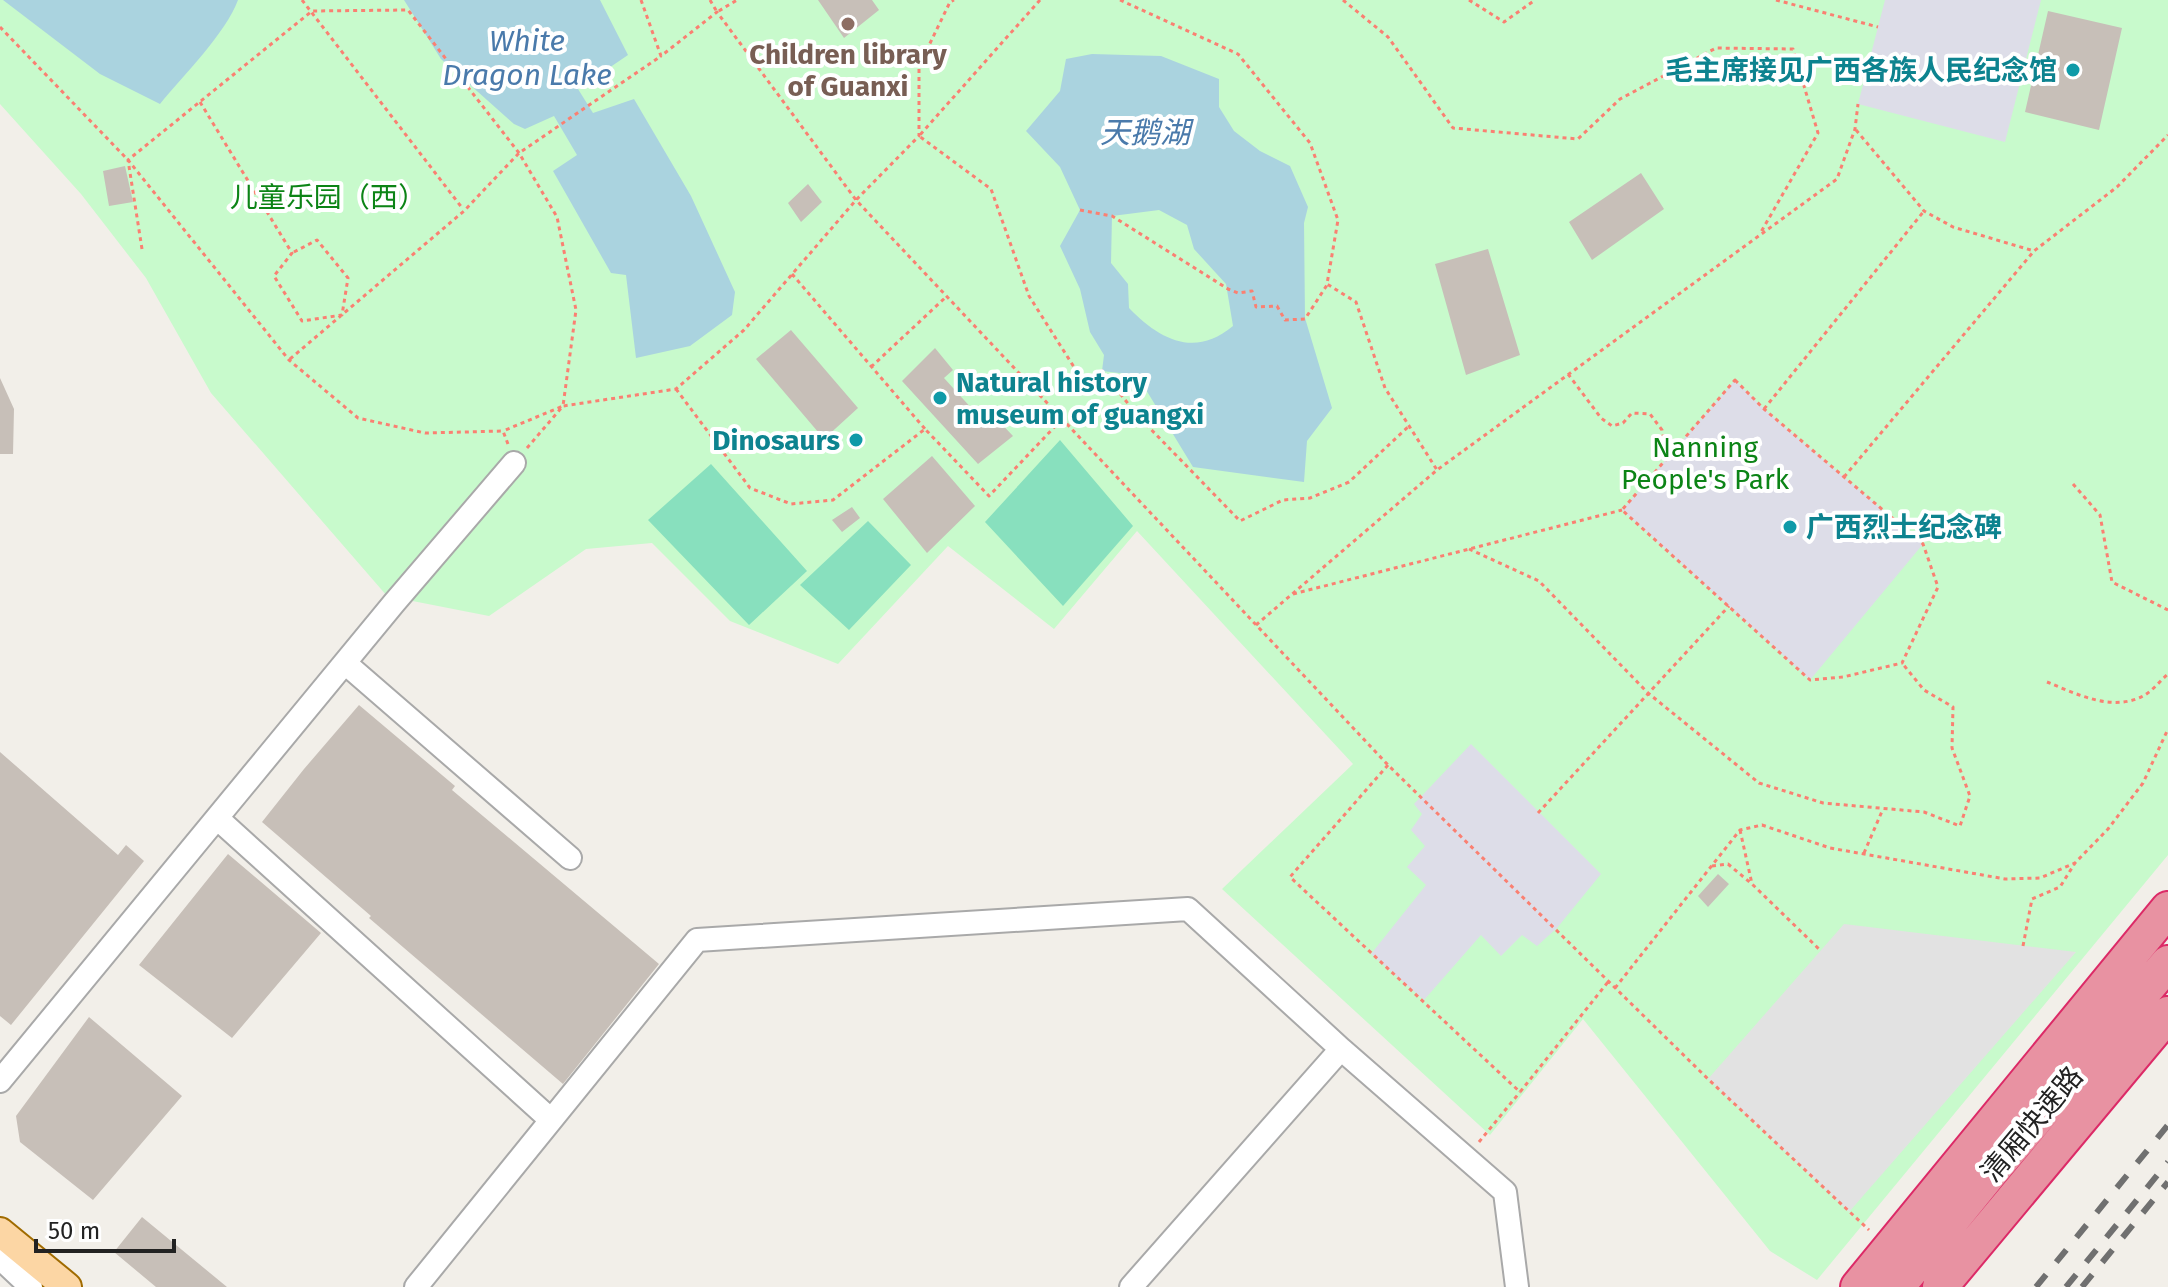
<svg xmlns="http://www.w3.org/2000/svg" width="2168" height="1287" viewBox="0 0 2168 1287" font-family="'Fira Sans','Noto Sans SC',sans-serif">
	<style>
		.park { fill: #c8facc }
		.pitch { fill: #88e0be }
		.parking { fill: #e2e2e2 }
		.plaza { fill: #dddde8 }
		.water { fill: #aad3df; fill-rule: evenodd }
		.building { fill: #c7bfb8 }
		.lines { fill: none; stroke-linecap: round; stroke-linejoin: round }
		.minor-casing { stroke: #a9a9a9; stroke-width: 26 }
		.major-casing { stroke: #a06b00; stroke-width: 32 }
		.highway-casing { stroke: #dc2a67; stroke-width: 38 }
		.path { stroke: #fa8072; stroke-width: 3; stroke-dasharray: 4 4; stroke-linecap: butt }
		.minor { stroke: #fff; stroke-width: 22 }
		.major { stroke: #fcd6a4; stroke-width: 28 }
		.highway { stroke: #e892a2; stroke-width: 34 }
		.rail { stroke: #707070; stroke-width: 6; stroke-dasharray: 16 16; stroke-linecap: butt }
		.education-dot { fill: #8d6e63; stroke: #fff; stroke-width: 3 }
		.culture-dot { fill: #0f9aa8; stroke: #fff; stroke-width: 3 }
		.labels { text-anchor: middle; dominant-baseline: central; stroke-width: 8; stroke-linejoin: round; paint-order: stroke }
		.education-label { font-size: 28px; font-weight: bold; fill: #785e54; stroke: #fff }
		.culture-label { font-size: 28px; font-weight: bold; fill: #0d838f; stroke: #fff; text-anchor: end }
		.park-label { font-size: 28px; fill: #0c8416; stroke: #fff }
		.street-label { font-size: 28px; fill: #222; stroke: #fff }
		.water-label { font-size: 30px; font-style: italic; fill: #4a7aab; stroke: #fff }
	</style>
	<rect width="100%" height="100%" fill="#f2efe9"/>
	<path class="park" d="M0,0H2168V855L1817,1280L1770,1251L1583,1019L1490,1135L1222,889L1353,764L1137,531L1054,629L948,546L838,664L730,621L652,543L586,549L489,616L387,596L211,393L146,278L81,194L0,104Z"/>
	<path class="pitch" d="M1060,440L1133,526L1063,606L985,522Z
		M711,464L807,571L749,625L648,520Z
		M868,521L911,565L849,630L800,585Z"/>
	<path class="parking" d="M1844,924L2076,952L1849,1212L1708,1079Z"/>
	<path class="plaza" d="M1885,0H2041L2005,142L1858,104Z
		M1735,380L1764,409L1923,544L1810,680L1622,510Z
		M1471,744L1601,874L1557,928L1537,946L1522,935L1501,956L1481,935L1424,1000L1371,954L1426,885L1407,867L1425,846L1411,830L1422,814L1414,804Z"/>
	<path class="water" d="M3,0H238C226,33 183,76 160,104L100,74Z
		M404,0H600L628,55L578,89L593,113L634,99L691,196L735,292L732,315L690,346L636,358L626,275L611,273L553,171L577,155L554,116L525,129L514,124L441,59Z
		M1092,54L1161,56L1219,79V107L1234,131L1260,151L1290,166L1308,207L1304,223L1305,318L1332,408L1307,441L1304,482L1193,467L1137,375L1102,371L1104,355L1090,332L1080,289L1060,246L1080,210L1060,167L1026,131L1060,91L1066,59ZM1159,210L1187,225L1194,249L1226,284L1233,326C1195,358 1160,340 1129,308L1128,284L1111,263L1112,216Z"/>
	<path class="building" d="M818,0H872L879,10L844,38Z
		M2048,11L2122,28L2099,130L2025,112Z
		M125,166L133,202L109,206L103,171Z
		M1641,173L1664,209L1592,260L1569,222Z
		M808,184L822,202L801,222L788,203Z
		M1488,249L1520,355L1466,375L1435,264Z
		M791,330L858,408L824,439L756,359Z
		M935,348L953,370L944,378L984,422L994,416L1013,436L978,464L902,381Z
		M0,378L14,409L13,454H0Z
		M932,456L975,506L927,553L883,499Z
		M852,507L860,518L842,532L832,520Z
		M359,705L455,786L452,790L659,964L563,1084L369,918L371,916L262,822L304,769Z
		M0,752L118,855L126,845L144,861L11,1025L0,1016Z
		M228,854L321,933L232,1038L139,965Z
		M1718,874L1729,884L1708,907L1698,896Z
		M89,1017L182,1096L93,1200L20,1142L16,1116Z
		M142,1217L227,1287H156L114,1252Z"/>
	<g class="lines">
		<g class="minor-casing">
			<path id="minor" d="M345,663L570,858
				M217,818L551,1120
				M1341,1049L1505,1192L1517,1287
				M0,1081L394,603L514,463
				M0,1258L31,1287
				M416,1287L697,940L1188,909L1341,1049L1131,1287"/>
		</g>
		<g class="major-casing">
			<path id="major" d="M0,1232L67,1287"/>
		</g>
		<g class="highway-casing">
			<path id="highway" d="M1858,1287L2168,909
				M1897,1287L1990,1173L2168,963
				M1940,1287L2168,1014"/>
		</g>
		<path class="path" d="M302,0L463,209
			M641,0L661,56L717,12L856,200L1388,765L1708,1079L1869,1230
			M710,0L717,12L737,0
			M1040,0L919,136L991,189L1029,296L1086,386L1095,383L1102,371L1138,416L1240,521L1283,500L1310,498L1349,482L1409,426
			M1120,0L1238,54L1310,143L1338,220L1327,284L1356,302L1385,388L1437,470
			M1343,0L1388,37L1453,128L1578,139L1620,99L1716,48L1793,49L1818,133L1761,232
			M1469,0L1504,22L1535,0
			M1776,0L1878,27
			M0,27L128,160L289,360L358,418L425,433L503,431L508,444
			M200,102L292,253L274,276L302,321L342,315L348,278L317,240L292,253
			M1856,130L1924,211L1953,227L2034,251L2117,187L2168,135
			M1080,210L1112,216L1228,289L1238,293L1252,291L1256,307L1277,306L1285,320L1305,319L1327,285
			M142,249L128,160L312,11L408,10L519,153L557,217L576,310L563,406L503,431
			M792,274L925,429
			M290,359L464,211L519,153L661,56
			M871,367L947,296
			M1568,374L1601,418L1612,426L1623,423L1632,413L1650,414L1662,430L1667,455
			M1735,380L1764,409L1923,544L1938,587L1902,663L1843,677L1810,680L1622,510Z
			M676,389L750,488L791,504L833,500L925,429L989,496L1062,419
			M1764,409L1924,211
			M527,448L563,406L676,389L744,330L856,200L919,136V66L950,2L954,0
			M1844,477L2034,251
			M2073,484L2100,515L2112,582L2168,610
			M1469,549L1539,581L1648,693L1759,783L1823,803L1924,812L1960,826L1970,796L1952,748L1953,707L1924,690L1902,663
			M1293,594L1622,510
			M1256,625L1437,470L1837,179L1855,129L1858,104
			M2047,682C2077,694 2113,713 2145,695C2153,690 2161,680 2168,674
			M1388,765L1290,877L1520,1092L1608,982
			M1538,813L1729,606
			M1740,830L1752,884L1820,950
			M1864,853L1883,809
			M1712,866L1728,864L1752,884
			M2023,946L2032,899L2060,887L2075,863
			M1615,988L1740,830L1762,825L1830,848L2005,879L2040,878L2075,863L2108,829L2143,783L2168,729
			M1479,1142L1520,1092"/>
		<use href="#minor" class="minor"/>
		<use href="#major" class="major"/>
		<use href="#highway" class="highway"/>
		<path class="rail" d="M2036,1287L2168,1125
			M2066,1287L2168,1162
			M2082,1287L2168,1182"/>
	</g>
	<circle class="education-dot" cx="848" cy="24" r="8"/>
	<g class="culture-dot">
		<circle cx="2073" cy="70" r="8"/>
		<circle cx="940" cy="398" r="8"/>
		<circle cx="856" cy="440" r="8"/>
		<circle cx="1790" cy="527" r="8"/>
	</g>
	<g class="labels">
		<g class="education-label">
			<text x="848" y="54">Children library<tspan x="848" dy="32">of Guanxi</tspan></text>
		</g>
		<g class="culture-label">
			<text x="2057" y="70">毛主席接见广西各族人民纪念馆</text>
			<text x="956" y="382" text-anchor="start">Natural history<tspan x="956" dy="32">museum of guangxi</tspan></text>
			<text x="840" y="440">Dinosaurs</text>
			<text x="1806" y="527" text-anchor="start">广西烈士纪念碑</text>
		</g>
		<g class="park-label">
			<text x="328" y="197">儿童乐园（西）</text>
			<text x="1705" y="447">Nanning<tspan x="1705" dy="32">People's Park</tspan></text>
		</g>
		<g class="street-label">
			<text transform="translate(2032 1124) rotate(-50)">清厢快速路</text>
		</g>
		<g class="water-label">
			<text x="527" y="41">White<tspan x="527" dy="34">Dragon Lake</tspan></text>
			<text x="1145" y="133">天鹅湖</text>
		</g>
	</g>
	<path d="M36 1239v12h138v-12" fill="none" stroke="#222222" stroke-width="4"/>
	<text x="48" y="1239" font-size="24" fill="#222222" stroke="#ffffff" stroke-width="6" paint-order="stroke">50 m</text>
</svg>
